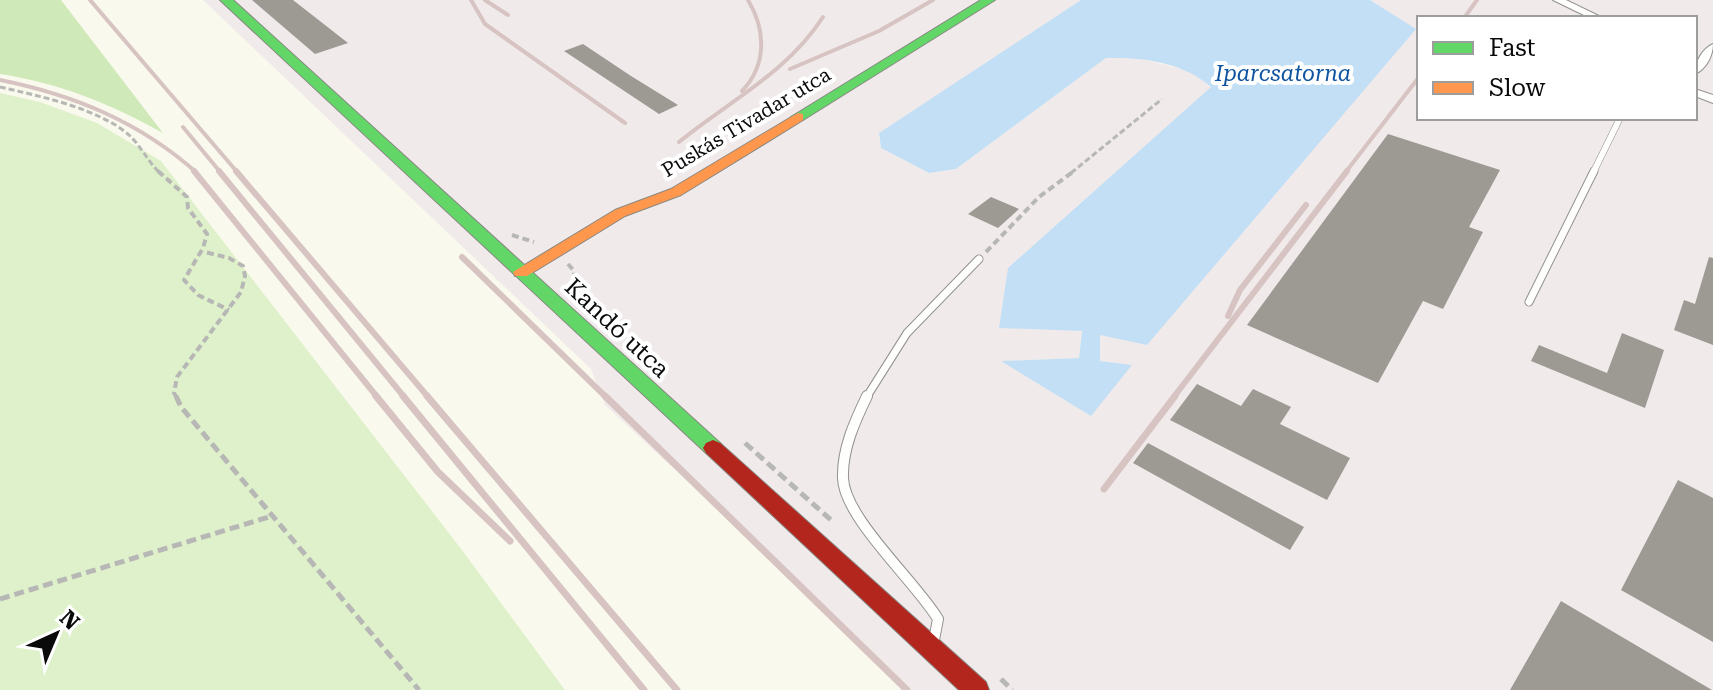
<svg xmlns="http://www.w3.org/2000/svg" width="1713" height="690" viewBox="0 0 1713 690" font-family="'Roboto Serif',serif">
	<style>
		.industrial { fill: #f1eaeb; fill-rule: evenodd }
		.green { fill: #dff1cb }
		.forest { fill: #cfe9b9 }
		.water { fill: #c2dff5 }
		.building { fill: #9c9a93 }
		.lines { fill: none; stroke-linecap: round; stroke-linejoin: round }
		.lane-far2-casing { stroke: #92928c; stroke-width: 7 }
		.lane-far1-casing { stroke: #92928c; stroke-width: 9 }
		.lane-casing { stroke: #92928c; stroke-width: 12 }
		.street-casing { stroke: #92928c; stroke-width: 2 }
		.fast-casing { stroke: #898883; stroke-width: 2 }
		.slow-casing { stroke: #898883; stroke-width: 2 }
		.jam-casing { stroke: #898883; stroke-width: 2 }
		.path-far2 { stroke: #b7b7b5; stroke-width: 3; stroke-dasharray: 6 3; stroke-linecap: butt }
		.path-far1 { stroke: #b7b7b5; stroke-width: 4; stroke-dasharray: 7 4; stroke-linecap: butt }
		.path { stroke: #b7b7b5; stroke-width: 5; stroke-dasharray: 10 5; stroke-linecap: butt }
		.lane-far2 { stroke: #fefefc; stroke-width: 6 }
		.lane-far1 { stroke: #fefefc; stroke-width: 7 }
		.lane { stroke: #fefefc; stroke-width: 10 }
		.street { fill: #fefefc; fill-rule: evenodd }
		.fast { fill: #63d668; fill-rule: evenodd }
		.slow { fill: #ff974d; fill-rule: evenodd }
		.jam { fill: #b3261e; fill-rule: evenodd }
		.rail-far2 { stroke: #d7c4c2; stroke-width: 4 }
		.rail-far1 { stroke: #d7c4c2; stroke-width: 6 }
		.rail { stroke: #d7c4c2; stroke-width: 7 }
		.labels { text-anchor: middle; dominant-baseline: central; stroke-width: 8; stroke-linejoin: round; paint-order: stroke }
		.far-street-label { font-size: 20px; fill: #0a0a0a; stroke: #fff }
		.far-water-label { font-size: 22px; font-style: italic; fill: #0f54a1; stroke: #fff }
		.street-label { font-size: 24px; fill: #0a0a0a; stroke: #fff }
	</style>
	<rect width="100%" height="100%" fill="#faf9ed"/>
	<path class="industrial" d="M203,0H1081L879,134L881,148L929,173L956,169L1106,58L1135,57L1194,72L1211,88L1008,268L1058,329L1082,331L1079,358L1003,361L1132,366L1100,361V335L1415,29L1370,0H1713V690H912L605,405L591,369ZM1419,18H1695V118H1419Z"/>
	<path class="green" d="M0,93L40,102L97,123L161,161L462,550L565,690H0Z"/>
	<path class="forest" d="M0,0H61L163,133C111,104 59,83 0,74Z"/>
	<path class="water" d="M1081,0H1370L1416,29L1147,345L1100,335V361L1132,365L1091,416L1001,361L1079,358L1082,331L999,328L1008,268L1211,87C1183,62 1143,57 1106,58L956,169L929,173L881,148L879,133Z"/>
	<path class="building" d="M252,0H293L348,43L315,54Z
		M583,44L631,76L678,105L659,114L564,51Z
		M1388,134L1500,170L1469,227L1483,232L1443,309L1423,301L1378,383L1247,325Z
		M991,197L1019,209L998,228L968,214Z
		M1709,257L1713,258V345L1674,330L1684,300L1695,304Z
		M1622,333L1664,350L1645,408L1531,361L1539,345L1607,373Z
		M1197,384L1241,406L1253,389L1291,407L1280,424L1350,458L1327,500L1170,420Z
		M1148,443L1304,527L1290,550L1133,463Z
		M1678,480L1713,498V642L1621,590Z
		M1561,601L1712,690H1510Z"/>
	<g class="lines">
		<g class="lane-far2-casing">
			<path id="lane-far2" d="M1593,173L1620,118"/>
		</g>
		<g class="lane-far1-casing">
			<path id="lane-far1" d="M1529,302L1594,171
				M866,398L907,333L979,259"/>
		</g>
		<g class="lane-casing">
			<path id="lane" d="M867,396C855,421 842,449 843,478C844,518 916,582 938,619L934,640"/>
		</g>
		<g class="street-casing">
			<path id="street" d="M1553,0H1566L1603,18H1590Z
				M1713,44C1713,56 1706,69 1695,74C1695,62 1702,49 1713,44Z
				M1695,89L1713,95V103L1695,96Z"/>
		</g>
		<g class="fast-casing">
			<path id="fast" d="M220,0H233L720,443L723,448L720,453L713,456L706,453Z
				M981,0H995L803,120H793L791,117Z"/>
		</g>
		<g class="slow-casing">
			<path id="slow" d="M798,113L803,114V120L681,195L625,216L527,276H515L513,272L615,210L671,189Z"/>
		</g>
		<g class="jam-casing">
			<path id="jam" d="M713,440L720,443L986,682L989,690H959L706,453L703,448L706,443Z"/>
		</g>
		<path class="path-far2" d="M0,87C39,96 98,108 129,135C141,146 148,162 160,173
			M1071,173L1162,99"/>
		<path class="path-far1" d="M158,171L187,197L188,208L207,234L203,248L184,280L198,295L229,310
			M512,235L534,242
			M986,252L1039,197L1074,171
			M568,264L574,271V293
			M177,398L174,393L177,377L241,292L245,276L243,266L229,258L205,252"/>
		<path class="path" d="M176,396L181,407L419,690
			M745,443L831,520
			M0,599L272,516
			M1001,679L1012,690"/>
		<use href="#lane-far2" class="lane-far2"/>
		<use href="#lane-far1" class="lane-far1"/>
		<use href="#lane" class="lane"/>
		<use href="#street" class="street"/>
		<use href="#fast" class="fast"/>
		<use href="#slow" class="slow"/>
		<use href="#jam" class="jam"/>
		<path class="rail-far2" d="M90,0L238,173
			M471,0L485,24L625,123
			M485,0L508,15
			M1464,18L1477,0
			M790,69L879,31L933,0
			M0,80C74,95 140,122 197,173
			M742,91C767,65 766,30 748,0
			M183,127L221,173
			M679,142C729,101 787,73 823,17
			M1345,173L1419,77"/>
		<path class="rail-far1" d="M194,171L378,398
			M219,171L405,398
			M236,171L429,398
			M462,257L607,398
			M1228,316L1240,290L1306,205
			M1173,398L1347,171"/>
		<path class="rail" d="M376,396L438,472L510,541
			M403,396L644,690
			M427,396L677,690
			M605,396L907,690
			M1104,489L1175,396"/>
	</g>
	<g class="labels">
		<g class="far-street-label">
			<text transform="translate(746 122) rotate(-31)">Puskás Tivadar utca</text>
		</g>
		<g class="far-water-label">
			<text x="1283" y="73">Iparcsatorna</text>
		</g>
		<g class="street-label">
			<text transform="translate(617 328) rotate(43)">Kandó utca</text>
		</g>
	</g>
	<rect x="1417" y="16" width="280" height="104" fill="#ffffff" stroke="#9d9d9d" stroke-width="2"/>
	<rect x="1433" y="42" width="40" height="12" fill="#63d668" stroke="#9d9d9d" stroke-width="2"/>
	<text x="1489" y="56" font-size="24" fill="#0a0a0a">Fast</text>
	<rect x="1433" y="82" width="40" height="12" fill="#ff974d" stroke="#9d9d9d" stroke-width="2"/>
	<text x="1489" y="96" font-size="24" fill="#0a0a0a">Slow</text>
	<g transform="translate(56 634) rotate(44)" stroke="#ffffff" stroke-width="6" paint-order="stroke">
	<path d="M0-6L14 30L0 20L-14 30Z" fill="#0a0a0a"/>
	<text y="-12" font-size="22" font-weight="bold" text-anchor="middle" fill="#0a0a0a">N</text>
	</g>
</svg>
